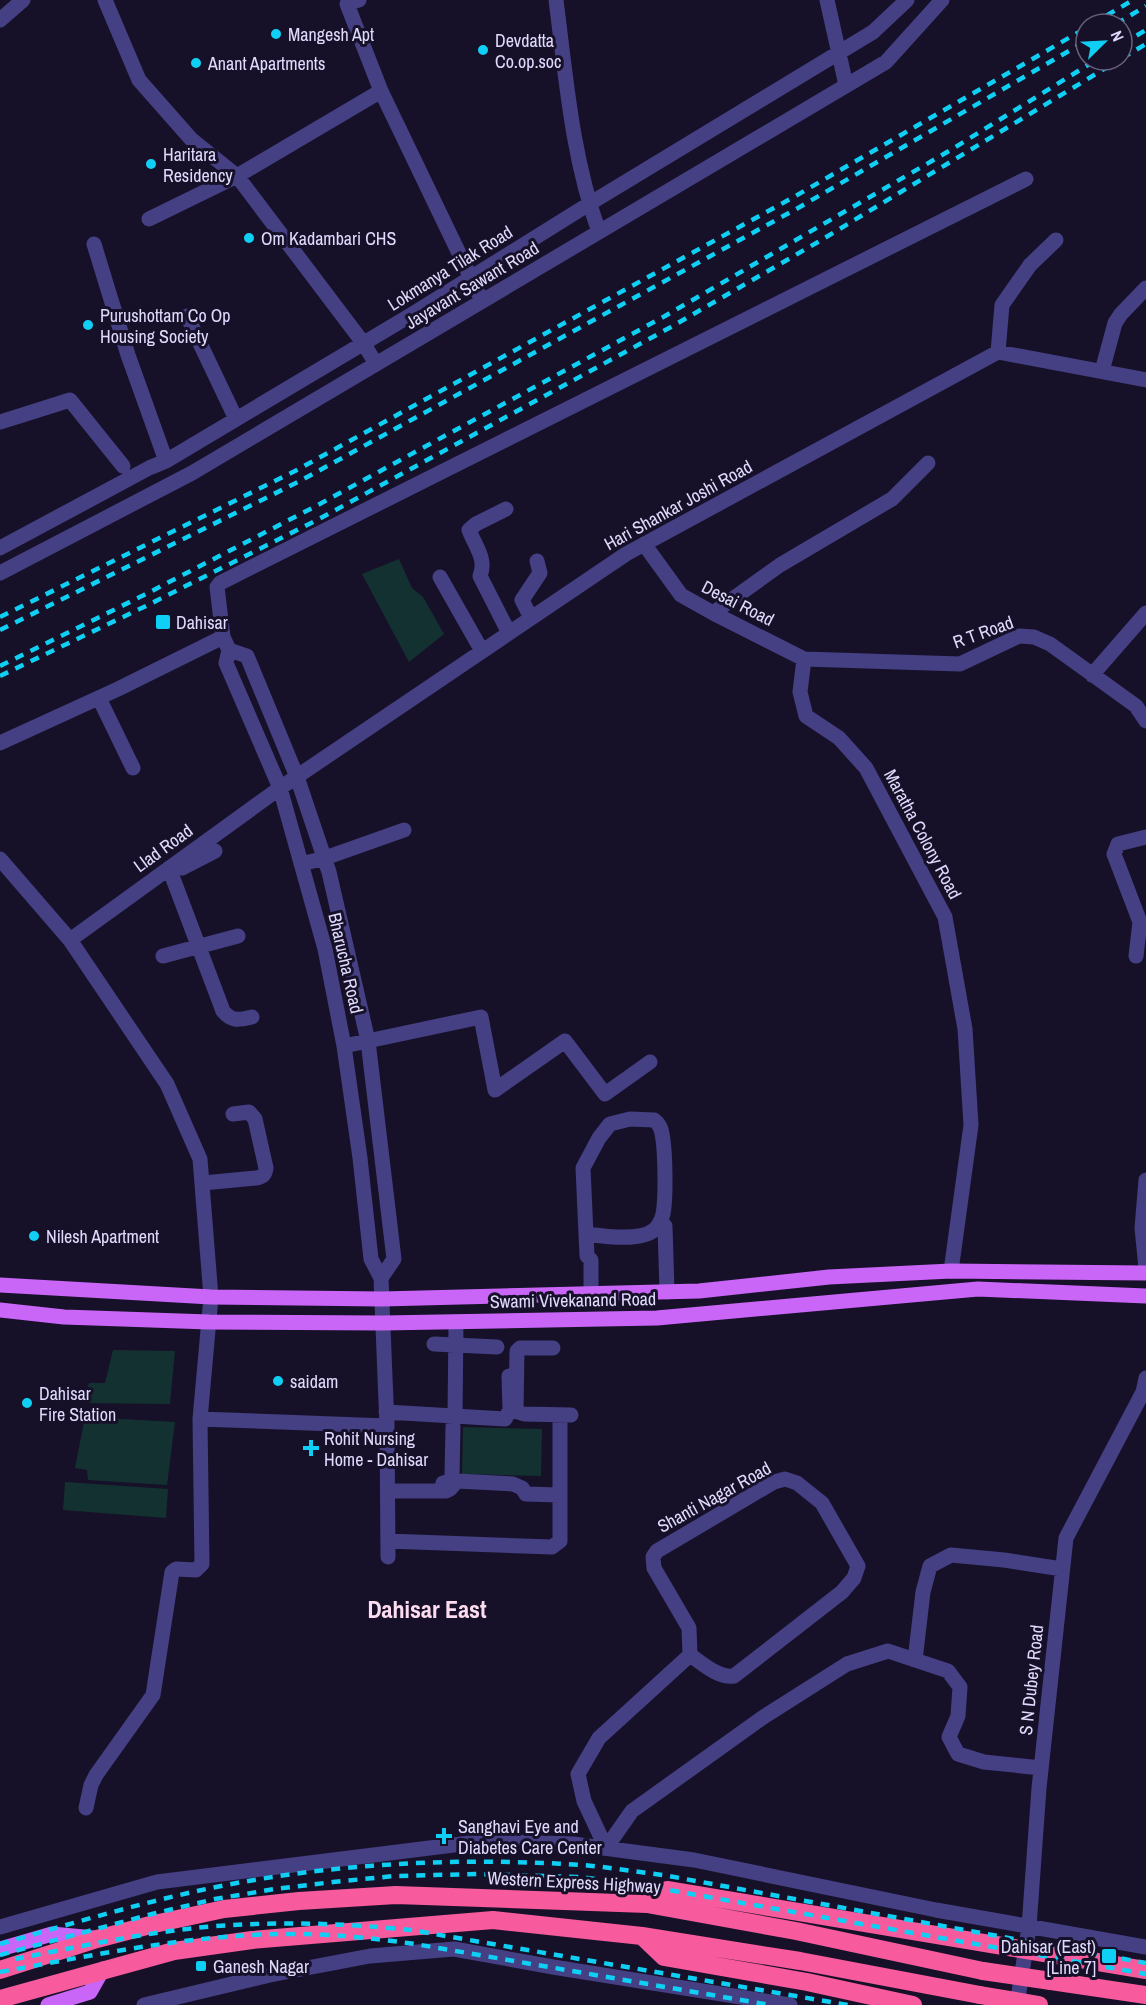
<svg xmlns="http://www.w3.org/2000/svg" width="1146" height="2005" viewBox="0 0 1146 2005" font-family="'Archivo Narrow',sans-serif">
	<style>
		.green { fill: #143131 }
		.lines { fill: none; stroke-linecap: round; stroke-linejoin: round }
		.minor { stroke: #453f84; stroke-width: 15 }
		.major { stroke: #c966f8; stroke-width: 15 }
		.highway { stroke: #f75a9d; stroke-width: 18 }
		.rail { stroke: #0fd0f4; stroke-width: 4.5; stroke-dasharray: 9 8; stroke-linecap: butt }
		.highway-bridge { stroke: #f75a9d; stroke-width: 18 }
		.poi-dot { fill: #0fd0f4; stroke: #161128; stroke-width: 2 }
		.labels { text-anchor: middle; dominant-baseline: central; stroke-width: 6; stroke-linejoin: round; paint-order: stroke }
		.poi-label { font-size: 18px; fill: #e0dafd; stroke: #161128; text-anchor: start }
		.street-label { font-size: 18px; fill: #e0dafd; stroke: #161128 }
		.district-label { font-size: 24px; font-weight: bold; fill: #fddcef; stroke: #161128 }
	</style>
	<rect width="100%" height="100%" fill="#161128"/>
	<path class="green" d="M399,559L412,588L423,597L444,634L409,662L362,574Z
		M113,1350L175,1351L170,1404L83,1403L89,1383H105Z
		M85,1417L175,1422L167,1485L88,1480L87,1470L75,1468Z
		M463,1427L542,1429L541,1476L462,1474Z
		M65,1482L168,1489L166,1518L63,1510Z"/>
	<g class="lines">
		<path class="minor" d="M105,0L139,80L191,139L237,176L364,344L376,364
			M359,0L347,4L381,91L482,301
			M556,0C566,78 572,157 599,232
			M827,0L846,85
			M0,20L23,0
			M149,219L237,176L381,91
			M94,244L128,355L166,461
			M187,316L236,419
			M998,352L1146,380
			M998,352L1002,305L1030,265L1056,240
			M1102,371L1115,323L1121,314L1146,288
			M0,422L70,400L123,466
			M506,509L476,524L469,530C475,546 487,559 480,576L509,633
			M644,544L681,595L713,613L804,659L800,692L806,716L839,738L866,768L945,917L965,1029L971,1125L951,1271
			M0,548L149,468L166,461L411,315L589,204L873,32L907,0
			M0,573L192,473L886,62L942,0
			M440,577L482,651
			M713,613L780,565L892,499L928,463
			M531,618L522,600L540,573L537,561
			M223,637L217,587L220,583L1026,179
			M229,650L247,656L297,777L329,872L368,1041L394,1259L381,1278
			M804,659L960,664L1019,636L1034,637L1050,644L1136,706L1146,721
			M1092,675L1146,613
			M99,698L133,768
			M0,743L118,689L223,637L229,650L226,663L280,788L325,949L344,1046L360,1158L371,1259L381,1278L387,1426L388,1557
			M0,859L70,940L167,1084L200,1159L211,1297L200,1419L202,1564L196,1570L176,1569L172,1572L153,1695L96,1775L91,1785L86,1808
			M301,864L325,858L404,830
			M169,868L223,1011C232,1022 239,1020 252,1017
			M182,868L215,851
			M70,940L280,788L626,554L998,352
			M163,956L238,936
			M1136,956L1140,922L1114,854L1118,844L1146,837
			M344,1046L481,1017L495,1090L565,1041L605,1094L650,1062
			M1146,1180L1142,1228L1146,1268
			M203,1183L256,1178C263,1177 265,1175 266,1168L255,1119L249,1112L233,1114
			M665,1226L667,1292
			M586,1234C602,1236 640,1242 654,1230C658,1227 662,1219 663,1214C666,1199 666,1140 660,1127C658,1123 657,1122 654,1120L630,1119L610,1124L599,1138L583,1168L587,1256L591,1260V1293
			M434,1344L497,1347
			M553,1348H520L517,1351L516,1408L518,1412L524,1414L571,1415
			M386,1412L505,1419L510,1410L509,1376
			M455,1416L456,1322
			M200,1419L387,1426
			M443,1483L451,1481L452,1477L453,1426
			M388,1491H446L450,1489L457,1481L513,1484L522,1488L526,1494L559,1495
			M388,1541L552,1547L560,1541V1415
			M915,1660L923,1592L930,1566L951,1555L1004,1560L1062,1569
			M606,1848L584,1801L578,1774L599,1738L690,1655L689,1628L654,1568L653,1557L657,1551L774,1482L785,1479L797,1483L822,1503L858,1566L854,1578L842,1592L734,1676C718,1678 703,1664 690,1655
			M606,1848L632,1811L762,1718L847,1664L888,1651L948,1671L960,1687L958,1716L949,1737L958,1754L984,1762L1041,1768
			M0,1927L157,1882L486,1841L573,1844L694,1860L936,1910L1146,1947
			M144,2005L270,1975L370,1956L454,1949L553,1967L790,2005
			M1017,2005L1029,1927L1039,1788L1066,1538L1143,1392L1146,1378"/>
		<path class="major" d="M0,1285L211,1297L382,1299L699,1291L829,1277L951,1271L1146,1273
			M0,1310L64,1317L209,1322L383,1323L657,1318L978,1289L1146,1296
			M0,1949L52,1934L94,1938
			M48,2005L90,1992L103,1969"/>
		<path class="highway" d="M647,1904L667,1890L1146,1970
			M642,1936L664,1957L807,1982L913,2005
			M0,1970L97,1939L154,1924L224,1909L299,1901L396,1895L647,1904L796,1931L983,1971
			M1051,1981L1146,1995
			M0,1999L174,1951L252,1940L493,1920L642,1936L800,1961L980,1995"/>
		<path class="rail" d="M1092,24L1133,0
			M1116,24L1146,6
			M1122,44L1146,30
			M1122,58L1146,44
			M0,617L295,471L792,198L1086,28
			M0,630L300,481L798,208L1086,41
			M0,666L144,595L316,506L665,316L949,151L1096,60
			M0,676L148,605L319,519L671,327L818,242L1119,60
			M0,1944C70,1924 140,1903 211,1888C333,1863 458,1857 582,1865C609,1867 636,1872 663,1875L1146,1963
			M0,1955L152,1914L215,1899L275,1889L333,1882L395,1876L478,1874L582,1877L663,1889L1146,1974
			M15,1959C78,1947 141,1933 205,1927C274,1921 342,1923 411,1930L848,2005
			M0,1972C100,1954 203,1932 305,1934C342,1935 379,1939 415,1944L770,2005"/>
		<path class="highway-bridge" d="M983,1971L1051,1981
			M980,1995L1039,2005"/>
	</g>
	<g class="poi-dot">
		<circle cx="276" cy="34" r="6"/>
		<circle cx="483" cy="50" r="6"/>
		<circle cx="196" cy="63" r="6"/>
		<circle cx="151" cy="164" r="6"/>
		<circle cx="249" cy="238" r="6"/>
		<circle cx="88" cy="325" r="6"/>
		<rect x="155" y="614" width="16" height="16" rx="3"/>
		<circle cx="34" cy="1236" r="6"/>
		<circle cx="278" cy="1381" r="6"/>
		<circle cx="27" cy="1403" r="6"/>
		<path d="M308 1439h6v6h6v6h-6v6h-6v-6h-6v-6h6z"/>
		<path d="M441 1827h6v6h6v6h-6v6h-6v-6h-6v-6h6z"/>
		<rect x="1101" y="1948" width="16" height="16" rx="3"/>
		<rect x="195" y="1960" width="12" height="12" rx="3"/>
	</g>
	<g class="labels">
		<g class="poi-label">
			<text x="288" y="34">Mangesh Apt</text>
			<text x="495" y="40">Devdatta<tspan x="495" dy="21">Co.op.soc</tspan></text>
			<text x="208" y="63">Anant Apartments</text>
			<text x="163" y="154">Haritara<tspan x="163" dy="21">Residency</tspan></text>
			<text x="261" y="238">Om Kadambari CHS</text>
			<text x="100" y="315">Purushottam Co Op<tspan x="100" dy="21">Housing Society</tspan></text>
			<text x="176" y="622">Dahisar</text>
			<text x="46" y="1236">Nilesh Apartment</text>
			<text x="290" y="1381">saidam</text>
			<text x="39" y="1393">Dahisar<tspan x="39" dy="21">Fire Station</tspan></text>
			<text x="324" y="1438">Rohit Nursing<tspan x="324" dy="21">Home - Dahisar</tspan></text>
			<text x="458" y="1826">Sanghavi Eye and<tspan x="458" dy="21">Diabetes Care Center</tspan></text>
			<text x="1096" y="1946" text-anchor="end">Dahisar (East)<tspan x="1096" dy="21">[Line 7]</tspan></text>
			<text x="213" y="1966">Ganesh Nagar</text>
		</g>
		<g class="street-label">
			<text transform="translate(450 268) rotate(-32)">Lokmanya Tilak Road</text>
			<text transform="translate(472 285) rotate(-31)">Jayavant Sawant Road</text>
			<text transform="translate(678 505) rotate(-29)">Hari Shankar Joshi Road</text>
			<text transform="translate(738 603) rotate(27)">Desai Road</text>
			<text transform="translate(983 632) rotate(-20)">R T Road</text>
			<text transform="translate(923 834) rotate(62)">Maratha Colony Road</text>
			<text transform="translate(163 848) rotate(-36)">Llad Road</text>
			<text transform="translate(346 963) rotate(77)">Bharucha Road</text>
			<text transform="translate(573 1300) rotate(-1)">Swami Vivekanand Road</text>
			<text transform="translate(714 1497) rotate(-29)">Shanti Nagar Road</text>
			<text transform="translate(1031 1680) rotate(-84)">S N Dubey Road</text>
			<text transform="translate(574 1882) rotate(3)">Western Express Highway</text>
		</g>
		<g class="district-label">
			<text x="427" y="1609">Dahisar East</text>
		</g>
	</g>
	<g transform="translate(1104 42) rotate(66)"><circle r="28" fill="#161128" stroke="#67617d" stroke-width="1.5"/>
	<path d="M0-4.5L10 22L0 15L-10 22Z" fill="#0fd0f4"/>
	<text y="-9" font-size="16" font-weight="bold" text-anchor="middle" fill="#e0dafd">N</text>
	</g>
</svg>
